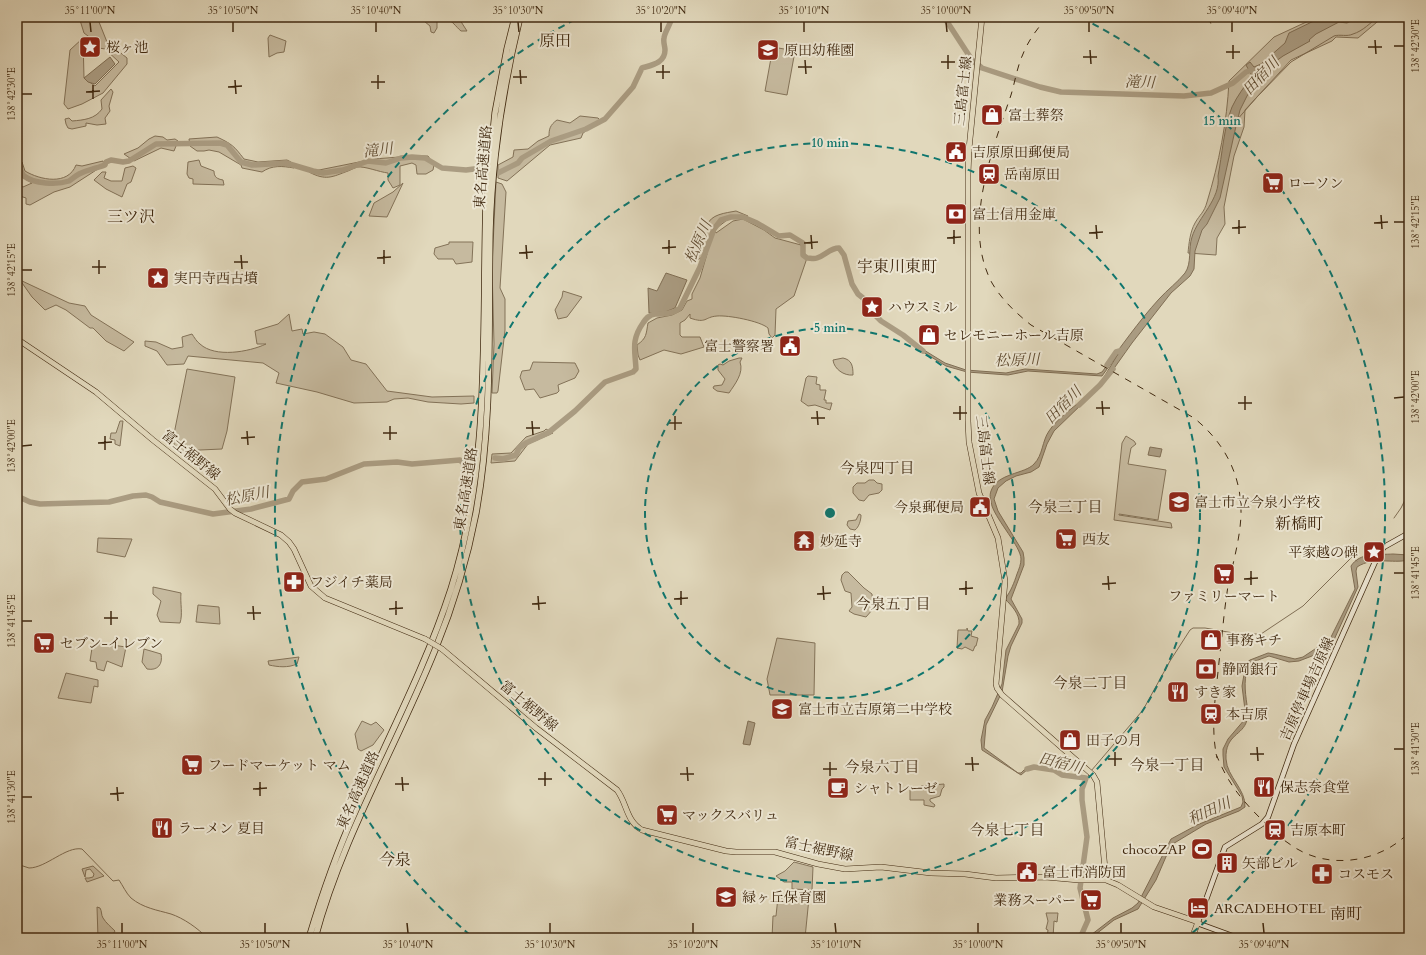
<svg xmlns="http://www.w3.org/2000/svg" width="1426" height="955" viewBox="0 0 1426 955" font-family="Cardo,'Noto Serif JP',serif">
	<style>
		.green { fill: #c6ba9f; stroke: #837258 }
		.water { fill: #aa9c82; stroke: #806e54 }
		.lines { fill: none; stroke-linecap: round; stroke-linejoin: round }
		.stream { stroke: #806e54; stroke-width: 1 }
		.river { stroke: #aa9c82; stroke-width: 5.5 }
		.secondary-casing { stroke: #402910; stroke-width: 6 }
		.primary-casing { stroke: #402910; stroke-width: 6 }
		.motorway-casing { stroke: #402910; stroke-width: 7 }
		.secondary { stroke: #ece6d3; stroke-width: 4.5 }
		.primary { stroke: #e1d8bc; stroke-width: 5 }
		.motorway { stroke: #e1d8bc; stroke-width: 5.5 }
		.rail { stroke: #402910; stroke-width: 1; stroke-dasharray: 7 7; stroke-linecap: butt }
		.primary-bridge-casing { stroke: #402910; stroke-width: 6; stroke-linecap: butt }
		.primary-bridge { stroke: #e1d8bc; stroke-width: 5 }
		.ticks { fill: none; stroke: #402910; stroke-width: 1.5 }
		.ring { fill: none; stroke: #0f766e; stroke-width: 2; stroke-dasharray: 7 5 }
		.labels { text-anchor: middle; dominant-baseline: central; stroke-width: 4; stroke-linejoin: round; paint-order: stroke }
		.poi-label { font-size: 14px; fill: #402910; stroke: #ece6d3; text-anchor: start }
		.street-label { font-size: 14px; fill: #402910; stroke: #ece6d3 }
		.water-label { font-size: 15px; font-style: italic; fill: #604c32; stroke: #ece6d3 }
		.neighbourhood-label { font-size: 15px; fill: #402910; stroke: #ece6d3 }
		.quarter-label { font-size: 16px; fill: #402910; stroke: #ece6d3 }
		.centre { fill: #0f766e; stroke: #ece6d3; stroke-width: 2 }
		.ring-label { font-size: 12px; text-anchor: middle; font-weight: bold; fill: #0f766e; stroke: #ece6d3; stroke-width: 4; stroke-linejoin: round; paint-order: stroke }
		.neatline { fill: none; stroke: #402910; stroke-width: 1.5 }
		.ticks-label { font-size: 10px; text-anchor: middle; fill: #402910 }
	</style>
	<rect width="100%" height="100%" fill="#e1d8bc"/>
	<filter id="stains"><feTurbulence type="fractalNoise" baseFrequency=".005" numOctaves="4"/><feColorMatrix values="0 0 0 0 .2 0 0 0 0 .09 0 0 0 0 .02 0 0 0 .5 -.17"/></filter>
	<radialGradient id="worn" r=".72"><stop offset=".6" stop-color="#630" stop-opacity="0"/><stop offset="1" stop-color="#630" stop-opacity=".3"/></radialGradient>
	<path class="green" d="M17,17H22L17,56Z
		M79,17H97L107,42L127,58V64L103,93L82,104L68,109L64,104L70,50L83,38L84,78L95,86L119,62L105,49L99,48L92,39L84,33Z
		M419,17H430L437,22V28L434,33L431,32L430,26Z
		M436,17H458L467,31H461C456,27 452,20 446,19C442,18 440,19 436,17Z
		M1317,17H1383L1358,38L1336,37L1332,41L1291,60L1245,110L1244,127L1234,156L1224,207L1225,224L1217,238L1216,255L1188,253C1189,243 1190,232 1195,223C1200,214 1204,213 1207,202C1219,163 1227,122 1229,81L1274,37Z
		M270,35L286,41L284,52L277,53L269,57L268,38Z
		M773,47L795,51L787,95L765,91Z
		M111,89L113,92L109,106L110,111L105,118L106,124L97,125L86,123V126L72,129L68,128L66,124L65,119L69,118L72,121C84,120 95,119 102,109L101,100Z
		M580,116L598,118L601,121L583,133L581,138L550,145L507,181L498,178V165L513,157L514,150L528,149L538,141L549,136C549,129 550,125 557,120L570,123Z
		M155,136L163,137L167,140L175,139L178,141L174,151L161,148L134,161L124,154L138,148L149,139Z
		M217,137C232,144 234,146 244,159L258,162L287,160L291,162L294,168C282,166 272,165 262,172L242,168L241,165L219,152L209,150L204,151H197L190,146L189,139Z
		M412,156H428L434,165L433,170L426,174H417L416,165L412,163L400,166V185L393,188L388,180V173C379,172 365,166 357,167C354,168 351,170 348,171C332,177 326,181 309,172L374,159Z
		M199,160L201,166L214,171C214,177 217,179 223,180L224,185L193,184V179L189,178L187,174L188,162Z
		M103,161L104,165L70,187L54,192L30,205L26,204V198L17,195V184L23,187L32,183C22,177 15,175 22,162L25,171C40,180 68,186 76,165L82,166Z
		M133,166L136,168L131,182L127,184L122,197L106,189L94,180L102,172H106L104,178L111,181H122L125,168Z
		M496,182L502,184L506,192L500,288L505,299V330L498,391L497,393H492L494,344L492,267Z
		M403,183L387,217L369,216L374,203L393,192Z
		M736,211L748,216L746,218L731,217L714,230L716,233L733,221L743,219L764,230L775,238L801,245L807,258L794,296L776,309L775,335L772,338L769,334L768,328C760,321 728,315 717,316C704,317 707,324 690,318V314L685,320L680,323V335L682,337H700L704,347L681,354L664,350L640,360L638,355L637,345C647,338 646,334 648,323L657,318L672,315L682,310L687,301L692,299V294L700,278L707,254L696,261H690L688,258C691,249 695,247 701,241C705,236 705,232 707,226C710,214 726,213 736,211Z
		M449,242H473L472,262L456,264L453,259H438L434,254L435,248L449,244Z
		M20,280L69,303L85,306L91,315L134,342L124,351L106,341L93,328H90L66,310L56,305L45,310L32,297Z
		M563,291L582,297L567,317L558,319L555,310L562,297Z
		M289,314L292,331L302,329L303,334L314,332L325,334L343,347L351,360L366,364L387,391L432,397L474,396V403L461,404L428,402L408,398L394,399L387,402L354,403L317,392L276,383L279,373L263,363L188,356L184,364L167,365L157,351L145,346V341L156,342L172,349L183,347L182,337L192,334C194,337 197,342 200,344C215,358 249,352 266,344H257L255,331L278,324Z
		M739,358H742L740,362C744,373 735,384 729,393L717,391L713,388L714,386L722,385L725,379L718,370V365L720,364L723,365L729,361Z
		M843,358C852,360 853,366 853,375C844,376 834,369 833,360Z
		M533,362L575,363L579,371L575,378L558,385L559,391L557,393L540,398L534,389L525,390L520,377L522,371L530,370Z
		M187,369L235,377L227,431L222,449L178,451L174,444V434Z
		M808,376L817,377L816,384L820,385V390H826L824,400H826V403H832L830,410L815,405L808,406L801,401L806,378Z
		M120,421H123L120,446L115,444V440L110,439L111,433H116Z
		M546,429L553,433L528,444L515,461L491,463L492,454L511,453L526,437L544,431Z
		M1126,436L1134,441L1136,444L1131,448L1128,464L1166,470L1158,520L1119,514V515L1171,523L1172,528L1114,520L1122,443Z
		M869,480H874L877,483L882,484V490L879,493L869,495L864,501L859,500L853,493V487L857,483H865Z
		M859,514L861,515C861,520 859,527 855,530L850,529L847,525L848,521L856,520Z
		M98,538L132,539L125,557L97,552Z
		M845,572H848L864,588L872,594L873,609L866,617L854,614L849,611L852,607L851,593L845,591L841,580L842,575Z
		M153,587L181,593C180,603 183,614 180,623L160,622L157,615L161,601L153,594Z
		M198,605L219,607L220,624L196,622Z
		M967,628L968,631H972L971,636L978,638L976,646H975L973,651L965,647L962,649L957,648L958,630H967Z
		M777,638L815,643L814,695H770L767,679Z
		M98,643L126,647L122,667L107,661L104,671L97,669L96,662L90,661L92,648Z
		M144,649L161,654C163,664 158,671 147,669L142,662Z
		M299,657L297,664C288,668 278,667 269,665L268,661Z
		M66,673L98,680V687L94,686L91,703L58,698Z
		M362,721L371,725L376,722L384,730L373,745L361,751L358,749L355,734Z
		M944,784V787L942,789L940,796L930,799V801L935,805L934,807L924,805V800H910V790L921,789V786Z
		M794,862L813,867L812,890L792,889V882H784L776,876L785,871Z
		M93,866L104,876L87,882L85,878H89L93,877L94,874L90,869L86,870L85,877L82,869Z
		M778,897L809,898L805,938H772L773,916H776Z
		M97,907L100,908C102,911 101,915 103,918C106,923 111,927 115,931C111,939 105,938 98,938Z
		M1046,913H1058L1057,922L1054,921L1053,938H1047L1048,930L1046,929L1048,921Z"/>
	<path class="water" d="M1322,17H1358L1347,23L1339,22L1316,34L1309,40L1310,41L1283,56L1268,67L1247,96L1240,110L1236,126L1220,198L1207,224L1202,230L1195,251L1194,269L1190,276L1171,293L1132,343L1110,374L1104,377L1118,354L1102,376L1028,371L1008,375L967,372L946,366L918,349L919,347L945,363L966,370L1006,373L1025,369L1097,374L1102,372C1121,347 1138,322 1159,299C1167,290 1178,282 1185,273C1192,263 1188,249 1192,237C1198,217 1221,199 1218,176C1222,156 1224,126 1232,107C1237,96 1245,86 1252,76L1246,65L1250,62L1254,67L1261,64L1285,43L1289,33Z
		M110,57L115,64L95,84L88,82L84,78Z
		M666,273L687,280L675,308L665,312L649,313L648,288L657,291Z
		M1082,400L1084,402L1054,431L1047,444L1039,467L1031,472L1016,476L1006,481L998,488L994,499L998,511L1023,552L1024,558V565L1011,599L1022,619V623L1011,646L1008,656L1002,692L986,725L984,748L1018,773H1021L1024,770L1033,766V768L1028,769L1021,775L982,750L981,740L985,720L992,707L1002,684L1006,650L1019,624C1020,614 1011,605 1005,599C1011,591 1014,583 1017,574C1019,569 1021,564 1021,559C1021,547 997,521 992,506C991,501 989,496 991,491C997,473 1025,474 1034,464C1043,455 1042,441 1049,431C1057,419 1071,409 1082,400Z
		M1150,447L1162,449L1160,457L1148,455Z
		M1393,554L1409,555V560C1391,564 1374,556 1357,567L1356,571L1358,587L1333,642L1312,656L1299,661L1289,662L1269,656L1250,663C1243,676 1245,691 1247,705C1248,710 1249,715 1247,720C1243,736 1225,734 1226,759C1227,777 1246,789 1245,807L1239,811L1206,824L1171,845L1156,880L1138,909L1114,920L1091,938H1087L1113,918L1132,908L1138,903L1171,839L1197,825L1241,807L1243,802L1242,796L1224,767L1223,755V749L1228,739L1245,719V710L1242,686L1246,663L1250,660L1268,653L1274,654L1295,659L1303,657L1330,639L1355,589L1351,566C1360,552 1378,555 1393,554Z
		M748,721L755,723L750,745L743,744Z"/>
	<g class="lines">
		<path class="stream" d="M1236,121L1257,97L1291,62L1334,36C1340,34 1347,37 1353,34C1363,31 1370,23 1378,17
			M1394,518L1401,508L1409,492
			M1091,771L1143,710L1170,661L1190,630L1193,628H1205L1239,634H1261L1303,606L1352,557L1357,561
			M1086,778L1090,774
			M17,864C21,865 25,867 29,868C46,868 66,846 82,849L113,881L119,880C123,886 126,893 131,898C143,908 157,910 171,914C183,918 198,928 207,938"/>
		<path class="river" d="M944,17L972,60L982,68L1040,87L1061,92L1184,96L1211,93L1233,83L1246,72L1252,70L1256,72
			M17,159C21,164 19,171 24,176C34,184 57,185 69,181C72,179 75,176 79,174C87,170 97,168 105,165L106,162L111,160L123,162L129,161L156,144L220,143L227,145L241,162L252,165L286,163L313,171L323,173L343,170L368,161L386,163L401,158L412,157L425,158L442,168L466,170L474,169L498,173L518,163L522,158L551,141L586,129L605,119L633,87L642,68C652,65 665,63 665,50C665,46 663,42 664,38C665,31 670,26 672,17
			M1107,365L1116,352L1123,350
			M1079,405L1100,385L1113,369
			M495,458L503,459L516,455L519,448L526,443L548,433L575,411L605,382L633,372L636,369C635,350 631,340 643,323C646,318 649,315 655,314C664,314 673,314 680,308L700,267L714,229L721,220L731,217H743L757,223L779,236L790,235L803,243V255L807,258C810,258 814,259 817,258C826,255 830,248 839,248L844,255L852,284L858,294L863,298L876,316L881,321L903,335L923,351
			M17,496L30,502L40,504L109,502L133,496L146,495L152,497L160,502L213,514L251,509L289,499L293,491L302,482L326,479L364,464L397,462L412,464L460,460L465,465H475
			M1027,769L1034,767L1054,770L1062,775L1086,778L1082,789V800L1087,837L1080,888L1088,920L1080,938"/>
		<g class="secondary-casing">
			<path id="secondary" d="M1198,922L1225,847L1262,824L1268,817L1294,744L1379,553L1384,547L1409,533
				M1197,923L1238,938"/>
		</g>
		<g class="primary-casing">
			<path id="primary" d="M982,17L969,149L968,174V421L969,442L979,493L998,538L1005,581L996,684L997,688L1002,695L1093,775L1097,782L1106,880
				M17,339L96,392L153,440L215,489L230,509L235,513L281,535L289,542L294,549L311,586L325,598L425,639
				M442,649L536,728L617,790C627,803 626,821 642,830L726,851L736,852H775L818,864L845,869L881,867L931,873L965,874L996,878L1045,877L1079,880H1106L1118,885L1154,907L1198,922L1192,938"/>
		</g>
		<g class="motorway-casing">
			<path id="motorway" d="M309,938C322,895 337,852 355,812C388,738 426,666 451,589C491,464 482,334 486,204L495,113L507,49L515,17
				M315,938C342,837 396,747 435,650C453,606 467,560 476,513C493,419 488,325 490,230C492,158 503,87 520,17"/>
		</g>
		<use href="#secondary" class="secondary"/>
		<use href="#primary" class="primary"/>
		<use href="#motorway" class="motorway"/>
		<path class="rail" d="M1048,17C1038,27 1028,41 1023,54C1017,67 1015,82 1011,95C992,151 962,227 992,283C1002,300 1016,313 1031,325L1194,418C1224,442 1242,475 1241,515C1240,539 1233,563 1228,586C1224,611 1222,637 1219,662C1216,694 1210,726 1217,758
			M1208,17L1211,24
			M1216,754C1228,783 1239,797 1261,819C1270,828 1280,838 1291,845C1319,865 1357,865 1387,849C1395,845 1402,839 1409,833"/>
		<g class="primary-bridge-casing">
			<path id="primary-bridge" d="M425,639L442,649"/>
		</g>
		<use href="#primary-bridge" class="primary-bridge"/>
	</g>
	<path class="ticks" d="M90,22L91,32M233,22V32M376,22V32M518,22L519,32M661,22V32M804,22V32M946,22L947,32M1089,22V32M1232,22V32M1375,40L1376,54M1233,45V59M1394,46H1404M1368,47H1382M1090,50L1091,64M1226,52H1240M948,55V69M1083,57H1097M805,60L806,74M941,62H955M663,65V79M798,67H812M520,70L521,84M656,72H670M378,75V89M513,77H527M235,80L236,94M371,82H385M93,85V99M228,87L242,86M86,92L100,91M22,94H32M1381,215L1382,229M1239,220V234M1394,222H1404M1374,223L1388,222M1096,225L1097,239M1232,228L1246,227M954,230V244M1089,233L1103,232M811,235L812,249M947,238L961,237M669,240V254M804,243L818,242M526,245L527,259M662,248L676,247M384,250V264M519,253L533,252M241,255L242,269M377,258L391,257M99,260V274M234,262H248M92,267H106M22,270H32M1245,396V410M1394,398L1404,397M1102,401L1103,415M1238,403H1252M960,406V420M1096,408H1110M817,411L818,425M953,413H967M675,416V430M811,418H825M532,421L533,435M668,423H682M390,426V440M526,428H540M247,431L248,445M383,433H397M105,436V450M241,438L255,437M98,443L112,442M22,446L32,445M1251,571V585M1394,573H1404M1108,576L1109,590M1244,579L1258,578M966,581V595M1102,584L1116,583M823,586L824,600M959,589L973,588M681,591V605M817,594L831,593M538,596L539,610M674,599L688,598M396,601V615M532,604L546,603M253,606L254,620M389,609L403,608M111,611V625M247,613H261M104,618H118M22,621H32M1257,747L1258,761M1394,749H1404M1115,752V766M1250,754H1264M972,757L973,771M1108,759H1122M830,762V776M965,764H979M687,767L688,781M823,769H837M545,772V786M680,774H694M402,777L403,791M538,779H552M260,782V796M395,784H409M117,787L118,801M253,789L267,788M110,794L124,793M22,797H32M122,923V933M265,923V933M407,923L408,933M550,923V933M693,923V933M835,923L836,933M978,923V933M1121,923V933M1263,923L1264,933"/>
	<g class="ring">
		<circle cx="830" cy="513" r="185"/>
		<circle cx="830" cy="513" r="370"/>
		<path d="M470 935A555 555 0 0 1 578 18M1082 18A555 555 0 0 1 1190 935"/>
	</g>
	<defs>
		<g id="sight-square" transform="scale(1.15)"><rect x="-9" y="-9" width="18" height="18" rx="4" fill="#8f2418" stroke="#ece6d3"/><path d="M0-6L1.8-2.2L6-1.7L2.9 1.2L3.7 5.4L0 3.3L-3.7 5.4L-2.9 1.2L-6-1.7L-1.8-2.2Z" fill="#fff"/></g>
		<g id="school-square" transform="scale(1.15)"><rect x="-9" y="-9" width="18" height="18" rx="4" fill="#8f2418" stroke="#ece6d3"/><path d="M0-5L7-2L0 1L-7-2ZM-4 1L0 2.5L4 1V4Q0 6-4 4Z" fill="#fff"/></g>
		<g id="shop-square" transform="scale(1.15)"><rect x="-9" y="-9" width="18" height="18" rx="4" fill="#8f2418" stroke="#ece6d3"/><path d="M-5-2.5h2.3a2.7 3.5 0 0 1 5.4 0H5L5.5 6h-11ZM-1.5-2.5h3a1.5 2.3 0 0 0-3 0Z" fill="#fff"/></g>
		<g id="civic-square" transform="scale(1.15)"><rect x="-9" y="-9" width="18" height="18" rx="4" fill="#8f2418" stroke="#ece6d3"/><path d="M-.6-6.5H3V-4.5H.6V-3L4-1V1h2V6H-6V1h2V-1L-.6-3ZM-1.2 2.5V6h2.4V2.5Z" fill="#fff"/></g>
		<g id="station-square" transform="scale(1.15)"><rect x="-9" y="-9" width="18" height="18" rx="4" fill="#8f2418" stroke="#ece6d3"/><path d="M-3-6H3Q5-6 5-4V2Q5 4 3 4L4.5 6H3L1.5 4h-3L-3 6H-4.5L-3 4Q-5 4-5 2V-4Q-5-6-3-6ZM-3.5-4v3h7v-3ZM-3.5 1v1.5H-2V1ZM2 1v1.5H3.5V1Z" fill="#fff"/></g>
		<g id="supermarket-square" transform="scale(1.15)"><rect x="-9" y="-9" width="18" height="18" rx="4" fill="#8f2418" stroke="#ece6d3"/><path d="M-6-5.5h2.5l.6 2H6L4.5 2H-2.5L-4.4-4H-6ZM-1.5 3.2a1.3 1.3 0 1 0 .1 0ZM3 3.2a1.3 1.3 0 1 0 .1 0Z" fill="#fff"/></g>
		<g id="bank-square" transform="scale(1.15)"><rect x="-9" y="-9" width="18" height="18" rx="4" fill="#8f2418" stroke="#ece6d3"/><path d="M-6-4H6V4H-6ZM0-2.3a2.3 2.3 0 1 0 0 4.6a2.3 2.3 0 1 0 0-4.6Z" fill="#fff"/></g>
		<g id="temple-square" transform="scale(1.15)"><rect x="-9" y="-9" width="18" height="18" rx="4" fill="#8f2418" stroke="#ece6d3"/><path d="M0-6L5-2H3V0L6.5 2.5H4V6H1.5V3h-3V6H-4V2.5H-6.5L-3 0V-2H-5Z" fill="#fff"/></g>
		<g id="pharmacy-square" transform="scale(1.15)"><rect x="-9" y="-9" width="18" height="18" rx="4" fill="#8f2418" stroke="#ece6d3"/><path d="M-2-6h4v4h4v4h-4v4h-4v-4h-4v-4h4Z" fill="#fff"/></g>
		<g id="restaurant-square" transform="scale(1.15)"><rect x="-9" y="-9" width="18" height="18" rx="4" fill="#8f2418" stroke="#ece6d3"/><path d="M-5-6h1v4h1v-4h1v4h1v-4h1v5L-1.5 .5V6h-2V.5L-5-1ZM5-6V6H3V1.5H1.5Q1.5-4 5-6Z" fill="#fff"/></g>
		<g id="cafe-square" transform="scale(1.15)"><rect x="-9" y="-9" width="18" height="18" rx="4" fill="#8f2418" stroke="#ece6d3"/><path d="M-5.5-4.5H6V0H3Q3 3.5 0 3.5H-2.5Q-5.5 3.5-5.5 0ZM3-3.2v2h1.7v-2ZM-6 4.5H4V6H-6Z" fill="#fff"/></g>
		<g id="stadium-square" transform="scale(1.15)"><rect x="-9" y="-9" width="18" height="18" rx="4" fill="#8f2418" stroke="#ece6d3"/><path d="M0-5a6.5 5 0 1 0 0 10a6.5 5 0 1 0 0-10ZM-3.5-1.8h7v3.6h-7Z" fill="#fff"/></g>
		<g id="building-square" transform="scale(1.15)"><rect x="-9" y="-9" width="18" height="18" rx="4" fill="#8f2418" stroke="#ece6d3"/><path d="M-4-6H4V6H1V3H-1V6H-4ZM-2.5-4.3h1.7v1.8h-1.7ZM.8-4.3h1.7v1.8H.8ZM-2.5-1h1.7V.8h-1.7ZM.8-1h1.7V.8H.8Z" fill="#fff"/></g>
		<g id="hotel-square" transform="scale(1.15)"><rect x="-9" y="-9" width="18" height="18" rx="4" fill="#8f2418" stroke="#ece6d3"/><path d="M-6-4.5h1.5V1H6V5H4.5V3h-9V5H-6ZM-4 0a1.8 1.8 0 1 1 3.6 0ZM.5 0V-2.5h3Q6-2.5 6 0Z" fill="#fff"/></g>
	</defs>
	<g fill-rule="evenodd">
		<use href="#sight-square" x="90" y="47"/>
		<use href="#school-square" x="768" y="50"/>
		<use href="#shop-square" x="992" y="115"/>
		<use href="#civic-square" x="956" y="152"/>
		<use href="#station-square" x="989" y="174"/>
		<use href="#supermarket-square" x="1273" y="183"/>
		<use href="#bank-square" x="956" y="214"/>
		<use href="#sight-square" x="158" y="278"/>
		<use href="#sight-square" x="872" y="307"/>
		<use href="#shop-square" x="929" y="335"/>
		<use href="#civic-square" x="790" y="346"/>
		<use href="#school-square" x="1179" y="502"/>
		<use href="#civic-square" x="980" y="507"/>
		<use href="#supermarket-square" x="1066" y="539"/>
		<use href="#temple-square" x="804" y="541"/>
		<use href="#sight-square" x="1374" y="552"/>
		<use href="#supermarket-square" x="1224" y="574"/>
		<use href="#pharmacy-square" x="294" y="582"/>
		<use href="#shop-square" x="1211" y="640"/>
		<use href="#supermarket-square" x="44" y="643"/>
		<use href="#bank-square" x="1206" y="669"/>
		<use href="#restaurant-square" x="1178" y="692"/>
		<use href="#school-square" x="782" y="709"/>
		<use href="#station-square" x="1211" y="714"/>
		<use href="#shop-square" x="1070" y="740"/>
		<use href="#supermarket-square" x="192" y="765"/>
		<use href="#restaurant-square" x="1264" y="787"/>
		<use href="#cafe-square" x="838" y="788"/>
		<use href="#supermarket-square" x="667" y="815"/>
		<use href="#restaurant-square" x="162" y="828"/>
		<use href="#station-square" x="1275" y="830"/>
		<use href="#stadium-square" x="1202" y="849"/>
		<use href="#building-square" x="1227" y="863"/>
		<use href="#civic-square" x="1027" y="872"/>
		<use href="#pharmacy-square" x="1322" y="874"/>
		<use href="#school-square" x="726" y="897"/>
		<use href="#supermarket-square" x="1091" y="900"/>
		<use href="#hotel-square" x="1198" y="908"/>
	</g>
	<g class="labels">
		<g class="poi-label">
			<text x="106" y="47">桜ヶ池</text>
			<text x="784" y="50">原田幼稚園</text>
			<text x="1008" y="115">富士葬祭</text>
			<text x="972" y="152">吉原原田郵便局</text>
			<text x="1004" y="174">岳南原田</text>
			<text x="1288" y="183">ローソン</text>
			<text x="972" y="214">富士信用金庫</text>
			<text x="174" y="278">実円寺西古墳</text>
			<text x="888" y="307">ハウスミル</text>
			<text x="944" y="335">セレモニーホール吉原</text>
			<text x="774" y="346" text-anchor="end">富士警察署</text>
			<text x="1194" y="502">富士市立今泉小学校</text>
			<text x="964" y="507" text-anchor="end">今泉郵便局</text>
			<text x="1082" y="539">西友</text>
			<text x="820" y="541">妙延寺</text>
			<text x="1358" y="552" text-anchor="end">平家越の碑</text>
			<text x="310" y="582">フジイチ薬局</text>
			<text x="1224" y="596" text-anchor="middle">ファミリーマート</text>
			<text x="1226" y="640">事務キチ</text>
			<text x="60" y="643">セブン-イレブン</text>
			<text x="1222" y="669">静岡銀行</text>
			<text x="1194" y="692">すき家</text>
			<text x="798" y="709">富士市立吉原第二中学校</text>
			<text x="1226" y="714">本吉原</text>
			<text x="1086" y="740">田子の月</text>
			<text x="208" y="765">フードマーケット マム</text>
			<text x="1280" y="787">保志奈食堂</text>
			<text x="854" y="788">シャトレーゼ</text>
			<text x="682" y="815">マックスバリュ</text>
			<text x="178" y="828">ラーメン 夏目</text>
			<text x="1290" y="830">吉原本町</text>
			<text x="1186" y="849" text-anchor="end">chocoZAP</text>
			<text x="1242" y="863">矢部ビル</text>
			<text x="1042" y="872">富士市消防団</text>
			<text x="1338" y="874">コスモス</text>
			<text x="742" y="897">緑ヶ丘保育園</text>
			<text x="1076" y="900" text-anchor="end">業務スーパー</text>
			<text x="1214" y="908">ARCADEHOTEL</text>
		</g>
		<g class="street-label">
			<text transform="translate(963 91) rotate(-84)">三島富士線</text>
			<text transform="translate(483 167) rotate(-85)">東名高速道路</text>
			<text transform="translate(985 450) rotate(83)">三島富士線</text>
			<text transform="translate(191 455) rotate(39)">富士裾野線</text>
			<text transform="translate(466 489) rotate(-81)">東名高速道路</text>
			<text transform="translate(1307 689) rotate(-66)">吉原停車場吉原線</text>
			<text transform="translate(529 706) rotate(40)">富士裾野線</text>
			<text transform="translate(358 790) rotate(-66)">東名高速道路</text>
			<text transform="translate(819 849) rotate(12)">富士裾野線</text>
		</g>
		<g class="water-label">
			<text transform="translate(1261 76) rotate(-47)">田宿川</text>
			<text transform="translate(1140 82) rotate(2)">滝川</text>
			<text transform="translate(378 150) rotate(-7)">滝川</text>
			<text transform="translate(698 242) rotate(-66)">松原川</text>
			<text transform="translate(1017 360) rotate(-2)">松原川</text>
			<text transform="translate(1063 405) rotate(-45)">田宿川</text>
			<text transform="translate(247 496) rotate(-11)">松原川</text>
			<text transform="translate(1061 763) rotate(14)">田宿川</text>
			<text transform="translate(1209 811) rotate(-24)">和田川</text>
		</g>
		<g class="neighbourhood-label">
			<text x="877" y="468">今泉四丁目</text>
			<text x="1065" y="507">今泉三丁目</text>
			<text x="893" y="604">今泉五丁目</text>
			<text x="1090" y="683">今泉二丁目</text>
			<text x="1167" y="765">今泉一丁目</text>
			<text x="882" y="767">今泉六丁目</text>
			<text x="1007" y="830">今泉七丁目</text>
		</g>
		<g class="quarter-label">
			<text x="555" y="41">原田</text>
			<text x="131" y="217">三ツ沢</text>
			<text x="897" y="267">宇東川東町</text>
			<text x="1299" y="524">新橋町</text>
			<text x="395" y="860">今泉</text>
			<text x="1346" y="914">南町</text>
		</g>
	</g>
	<circle cx="830" cy="513" r="6" class="centre"/>
	<g class="ring-label">
		<text x="1222" y="125">15 min</text>
		<text x="830" y="147">10 min</text>
		<text x="830" y="332">5 min</text>
	</g>
	<rect width="1426" height="955" fill="none" stroke="#e1d8bc" stroke-width="44"/>
	<rect x="22" y="22" width="1382" height="911" class="neatline"/>
	<g class="ticks-label">
		<text x="90" y="14">35°11'00"N</text>
		<text x="233" y="14">35°10'50"N</text>
		<text x="376" y="14">35°10'40"N</text>
		<text x="518" y="14">35°10'30"N</text>
		<text x="661" y="14">35°10'20"N</text>
		<text x="804" y="14">35°10'10"N</text>
		<text x="946" y="14">35°10'00"N</text>
		<text x="1089" y="14">35°09'50"N</text>
		<text x="1232" y="14">35°09'40"N</text>
		<text transform="translate(1415 46) rotate(-90)" y="4">138°42'30"E</text>
		<text transform="translate(11 94) rotate(-90)" y="4">138°42'30"E</text>
		<text transform="translate(1415 222) rotate(-90)" y="4">138°42'15"E</text>
		<text transform="translate(11 270) rotate(-90)" y="4">138°42'15"E</text>
		<text transform="translate(1415 397) rotate(-90)" y="4">138°42'00"E</text>
		<text transform="translate(11 446) rotate(-90)" y="4">138°42'00"E</text>
		<text transform="translate(1415 573) rotate(-90)" y="4">138°41'45"E</text>
		<text transform="translate(11 621) rotate(-90)" y="4">138°41'45"E</text>
		<text transform="translate(1415 749) rotate(-90)" y="4">138°41'30"E</text>
		<text transform="translate(11 797) rotate(-90)" y="4">138°41'30"E</text>
		<text x="122" y="948">35°11'00"N</text>
		<text x="265" y="948">35°10'50"N</text>
		<text x="408" y="948">35°10'40"N</text>
		<text x="550" y="948">35°10'30"N</text>
		<text x="693" y="948">35°10'20"N</text>
		<text x="836" y="948">35°10'10"N</text>
		<text x="978" y="948">35°10'00"N</text>
		<text x="1121" y="948">35°09'50"N</text>
		<text x="1264" y="948">35°09'40"N</text>
	</g>
	<rect width="100%" height="100%" filter="url(#stains)"/>
	<rect width="100%" height="100%" fill="url(#worn)"/>
</svg>
